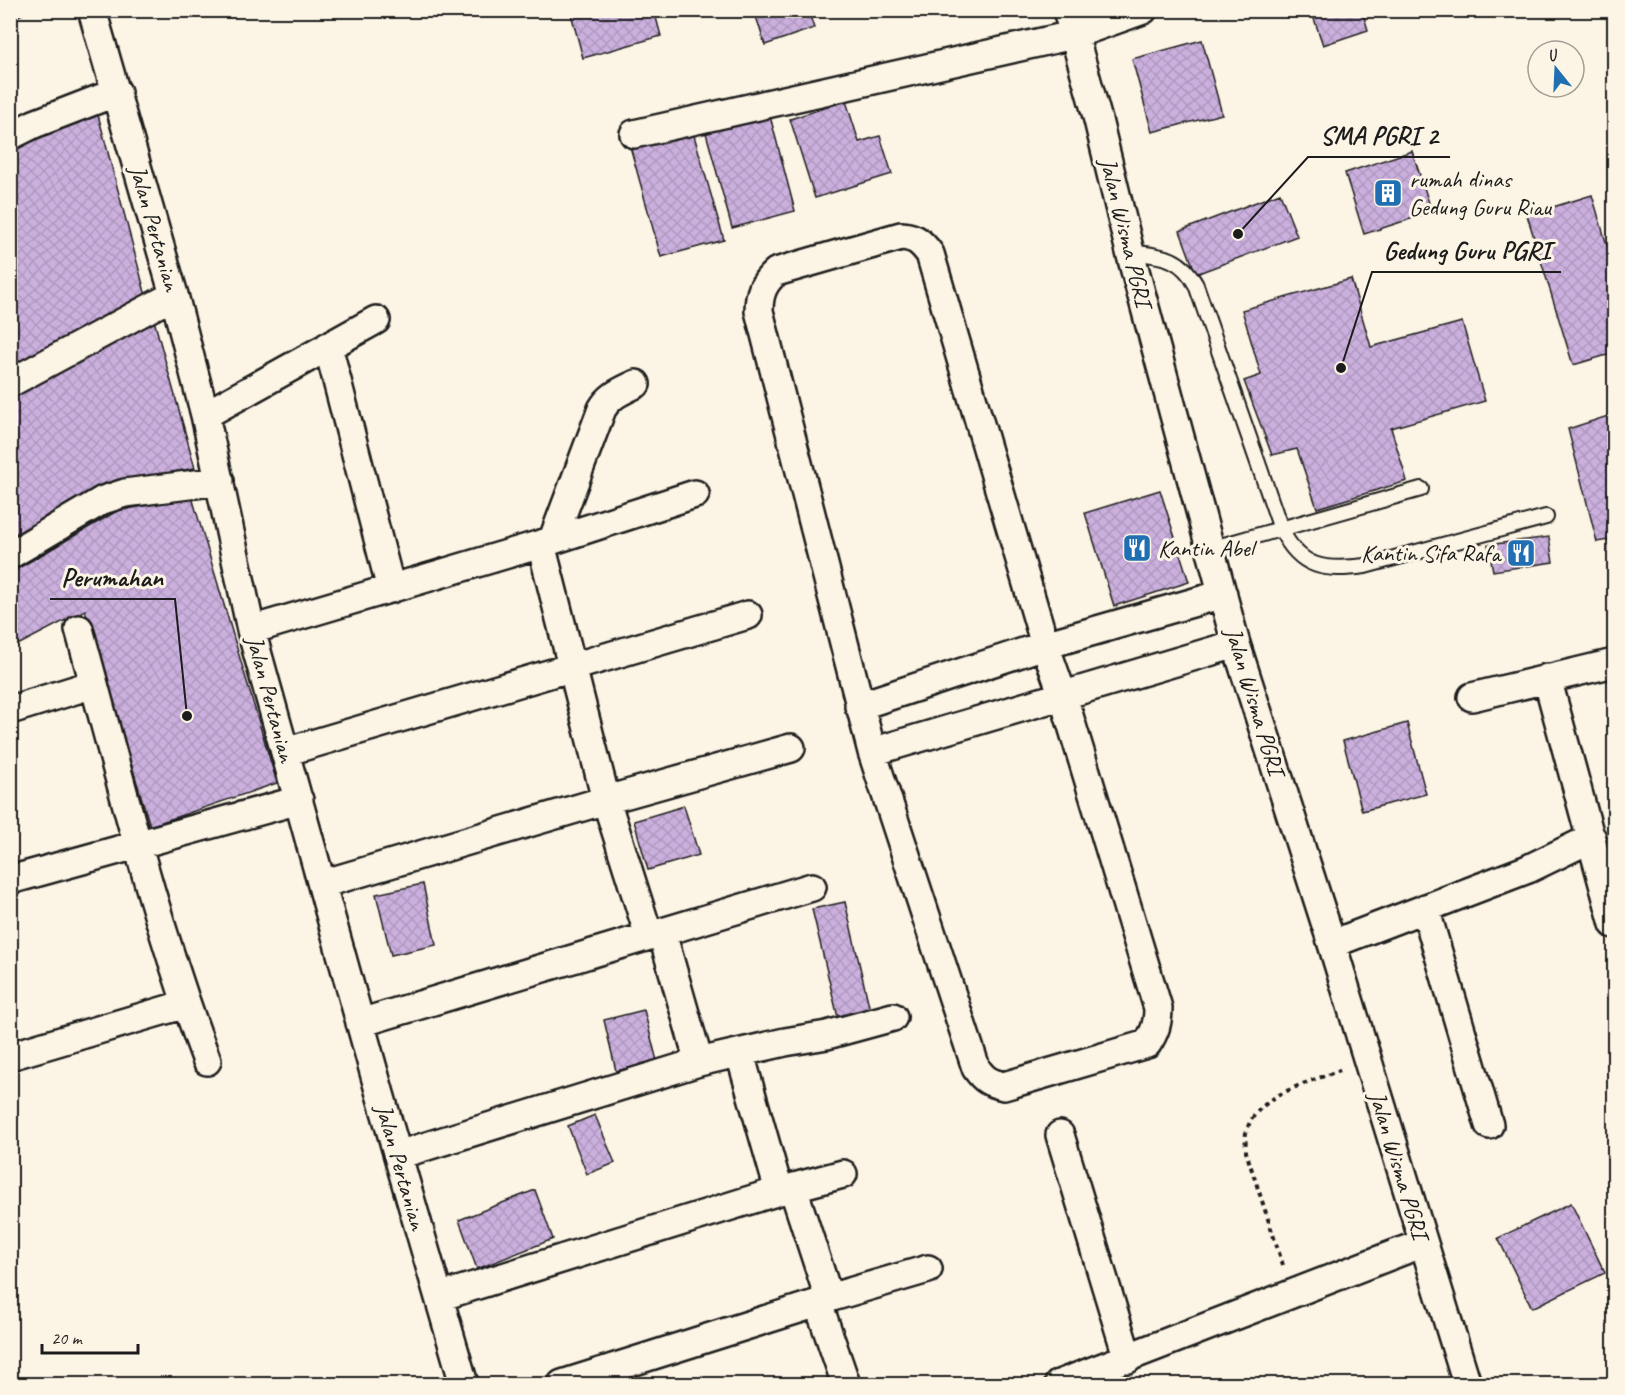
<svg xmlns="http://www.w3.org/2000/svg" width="1625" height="1395" viewBox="0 0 1625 1395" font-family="Caveat,sans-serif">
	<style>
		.building { fill: url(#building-cross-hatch); stroke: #1c1c1c; stroke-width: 1.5 }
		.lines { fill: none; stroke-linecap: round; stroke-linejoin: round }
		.service-casing { stroke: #1c1c1c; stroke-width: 18 }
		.minor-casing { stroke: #1c1c1c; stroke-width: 32 }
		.path { stroke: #1c1c1c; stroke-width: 4; stroke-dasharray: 4.5 4.5; stroke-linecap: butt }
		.service { stroke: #fcf5e5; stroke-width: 14 }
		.minor { stroke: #fcf5e5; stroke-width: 27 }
		.labels { text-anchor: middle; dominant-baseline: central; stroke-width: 6; stroke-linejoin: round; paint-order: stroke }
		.poi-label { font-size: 24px; fill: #1c1c1c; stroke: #fcf5e5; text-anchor: start }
		.street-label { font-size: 24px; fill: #1c1c1c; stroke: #fcf5e5 }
		.leader { fill: none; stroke: #1c1c1c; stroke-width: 2 }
		.callout-dot { fill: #1c1c1c; stroke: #fcf5e5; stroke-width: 2 }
		.callout-label { font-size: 26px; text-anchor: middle; font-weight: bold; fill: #1c1c1c; stroke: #fcf5e5; stroke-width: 6; stroke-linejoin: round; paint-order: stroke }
	</style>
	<defs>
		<pattern id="building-cross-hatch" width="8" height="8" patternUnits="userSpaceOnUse" patternTransform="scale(1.5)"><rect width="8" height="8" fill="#cbb0de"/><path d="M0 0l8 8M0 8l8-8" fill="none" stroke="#ae97be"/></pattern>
	</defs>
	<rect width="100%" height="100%" fill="#fcf5e5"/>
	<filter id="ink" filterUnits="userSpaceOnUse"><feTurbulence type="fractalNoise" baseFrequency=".0167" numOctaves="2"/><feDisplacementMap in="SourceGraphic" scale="12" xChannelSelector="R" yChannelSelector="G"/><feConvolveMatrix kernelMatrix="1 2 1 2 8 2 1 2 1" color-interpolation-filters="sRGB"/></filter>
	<g filter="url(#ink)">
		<path class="building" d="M10,10H29L10,21Z
			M570,10H654L661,36L583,58Z
			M754,10H808L814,28L765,45Z
			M1311,10H1362L1368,30L1323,45Z
			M1202,40L1222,114L1152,132L1132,59Z
			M846,101L859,142L880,136L892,174L815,198L790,119Z
			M97,111L146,296L10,370V144Z
			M770,116L795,211L732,228L706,133Z
			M693,132L724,240L661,257L631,150Z
			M1412,151L1432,212L1364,234L1345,173Z
			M1280,193L1297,236L1196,274L1180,231Z
			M1592,195L1614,269V353L1573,365L1527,215Z
			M1351,279L1371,347L1462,322L1485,401L1391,428L1407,481L1317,508L1297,449L1272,455L1244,381L1261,375L1242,310Z
			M152,313L195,468L107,484L10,542V393Z
			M1614,414V539L1597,542L1568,429Z
			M1160,490L1189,582L1114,606L1085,513Z
			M192,497L277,783L150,826L85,610L10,649V573L117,511Z
			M1549,537L1553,562L1493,571L1488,545Z
			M1407,723L1426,794L1362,811L1343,741Z
			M684,806L699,855L648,870L634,821Z
			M423,884L436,945L391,955L376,894Z
			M845,902L872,1019L840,1026L812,909Z
			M644,1010L657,1061L616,1071L604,1020Z
			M595,1115L615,1163L587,1174L568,1126Z
			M535,1190L553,1239L477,1269L459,1220Z
			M1571,1203L1605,1273L1532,1308L1498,1238Z"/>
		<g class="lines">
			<g class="service-casing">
				<path id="service" d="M1130,252C1160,256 1180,255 1196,285L1281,529C1300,569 1325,571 1365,566L1546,517
					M1210,549L1421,489"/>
			</g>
			<g class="minor-casing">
				<path id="minor" d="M92,10L174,295L205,415L251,630L380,1094L464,1384
					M1067,10L1098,120L1130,252L1236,644L1332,944L1467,1384
					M634,134L1073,35L1143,10
					M10,136L34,124L117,92
					M901,236C916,237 921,242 930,254L1045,645L1063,696L1158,1008C1158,1023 1155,1032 1147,1044L1004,1086C990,1083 984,1080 976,1068L872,752L759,311C759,294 763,283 776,272Z
					M328,346L391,589
					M10,383L174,295
					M205,415L376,320
					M553,539L602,409C610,395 622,391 636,384
					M541,544L606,800L649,936
					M10,555L103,500L125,493L220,481
					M79,629C119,774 154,920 207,1061
					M251,630L541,544L695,494
					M1547,678L1614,924
					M1472,697L1614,663
					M859,706L1045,645L1223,594
					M10,710L94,684
					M285,752L748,615
					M872,752L1236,644
					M10,880L299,800
					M322,884L606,800L791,748
					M1425,908L1489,1125
					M662,933L699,1062
					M1332,944L1528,869L1592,838
					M360,1023L812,887
					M740,1054L779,1191
					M10,1056L186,1004
					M1060,1135L1128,1359
					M398,1155L699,1062L785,1042L827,1035L893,1017
					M793,1188L829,1298
					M439,1297L779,1191L843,1174
					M818,1303L846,1384
					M562,1384L818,1303L829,1298L928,1269
					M1059,1384L1423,1243"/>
			</g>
			<path class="path" d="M1283,1265L1246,1152C1246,1146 1245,1139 1246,1133C1255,1095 1308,1083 1340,1070"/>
			<use href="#service" class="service"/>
			<use href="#minor" class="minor"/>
		</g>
	</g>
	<defs>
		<g id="building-square" transform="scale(1.5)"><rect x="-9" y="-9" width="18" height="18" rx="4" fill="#1f6fb2" stroke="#fcf5e5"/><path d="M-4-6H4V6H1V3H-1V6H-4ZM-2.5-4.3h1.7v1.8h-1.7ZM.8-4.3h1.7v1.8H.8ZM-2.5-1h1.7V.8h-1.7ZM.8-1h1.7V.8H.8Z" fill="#fff"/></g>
		<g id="restaurant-square" transform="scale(1.5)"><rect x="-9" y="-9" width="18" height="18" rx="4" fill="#1f6fb2" stroke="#fcf5e5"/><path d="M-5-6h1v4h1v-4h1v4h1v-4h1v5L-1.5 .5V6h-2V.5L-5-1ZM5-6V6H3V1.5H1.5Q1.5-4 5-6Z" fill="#fff"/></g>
	</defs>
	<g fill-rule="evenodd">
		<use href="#building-square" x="1388" y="193"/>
		<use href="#restaurant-square" x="1137" y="548"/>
		<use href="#restaurant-square" x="1521" y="553"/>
	</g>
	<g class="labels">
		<g class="poi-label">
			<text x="1409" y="179">rumah dinas<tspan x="1409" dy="28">Gedung Guru Riau</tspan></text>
			<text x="1158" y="548">Kantin Abel</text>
			<text x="1500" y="553" text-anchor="end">Kantin Sifa Rafa</text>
		</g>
		<g class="street-label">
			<text transform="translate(155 228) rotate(74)">Jalan Pertanian</text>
			<text transform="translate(1126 232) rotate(76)">Jalan Wisma PGRI</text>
			<text transform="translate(271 699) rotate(75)">Jalan Pertanian</text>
			<text transform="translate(1255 701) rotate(73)">Jalan Wisma PGRI</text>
			<text transform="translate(1399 1165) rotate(73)">Jalan Wisma PGRI</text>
			<text transform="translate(401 1167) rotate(74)">Jalan Pertanian</text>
		</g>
	</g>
	<path class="leader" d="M1238 234L1308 157H1450M1341 368L1372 272H1561M187 716L175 599H50"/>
	<g class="callout-dot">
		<circle cx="1238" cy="234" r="6"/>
		<circle cx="1341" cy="368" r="6"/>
		<circle cx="187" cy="716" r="6"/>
	</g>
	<g class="callout-label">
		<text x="1379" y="144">SMA PGRI 2</text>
		<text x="1467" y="259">Gedung Guru PGRI</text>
		<text x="112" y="586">Perumahan</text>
	</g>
	<rect width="1625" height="1395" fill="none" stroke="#fcf5e5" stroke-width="36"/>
	<rect x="18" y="18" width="1589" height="1359" fill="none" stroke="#1c1c1c" stroke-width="2" filter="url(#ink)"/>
	<g transform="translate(1556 69) rotate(342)"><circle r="28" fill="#fcf5e5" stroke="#a29e95" stroke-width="1.5"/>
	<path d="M0-4.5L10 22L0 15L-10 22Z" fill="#1f6fb2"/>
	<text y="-9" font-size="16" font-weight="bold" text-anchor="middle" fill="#1c1c1c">U</text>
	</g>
	<path d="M42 1344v9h96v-9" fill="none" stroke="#1c1c1c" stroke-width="3"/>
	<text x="51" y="1344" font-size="18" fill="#1c1c1c" stroke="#fcf5e5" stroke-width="4.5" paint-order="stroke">20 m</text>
</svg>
